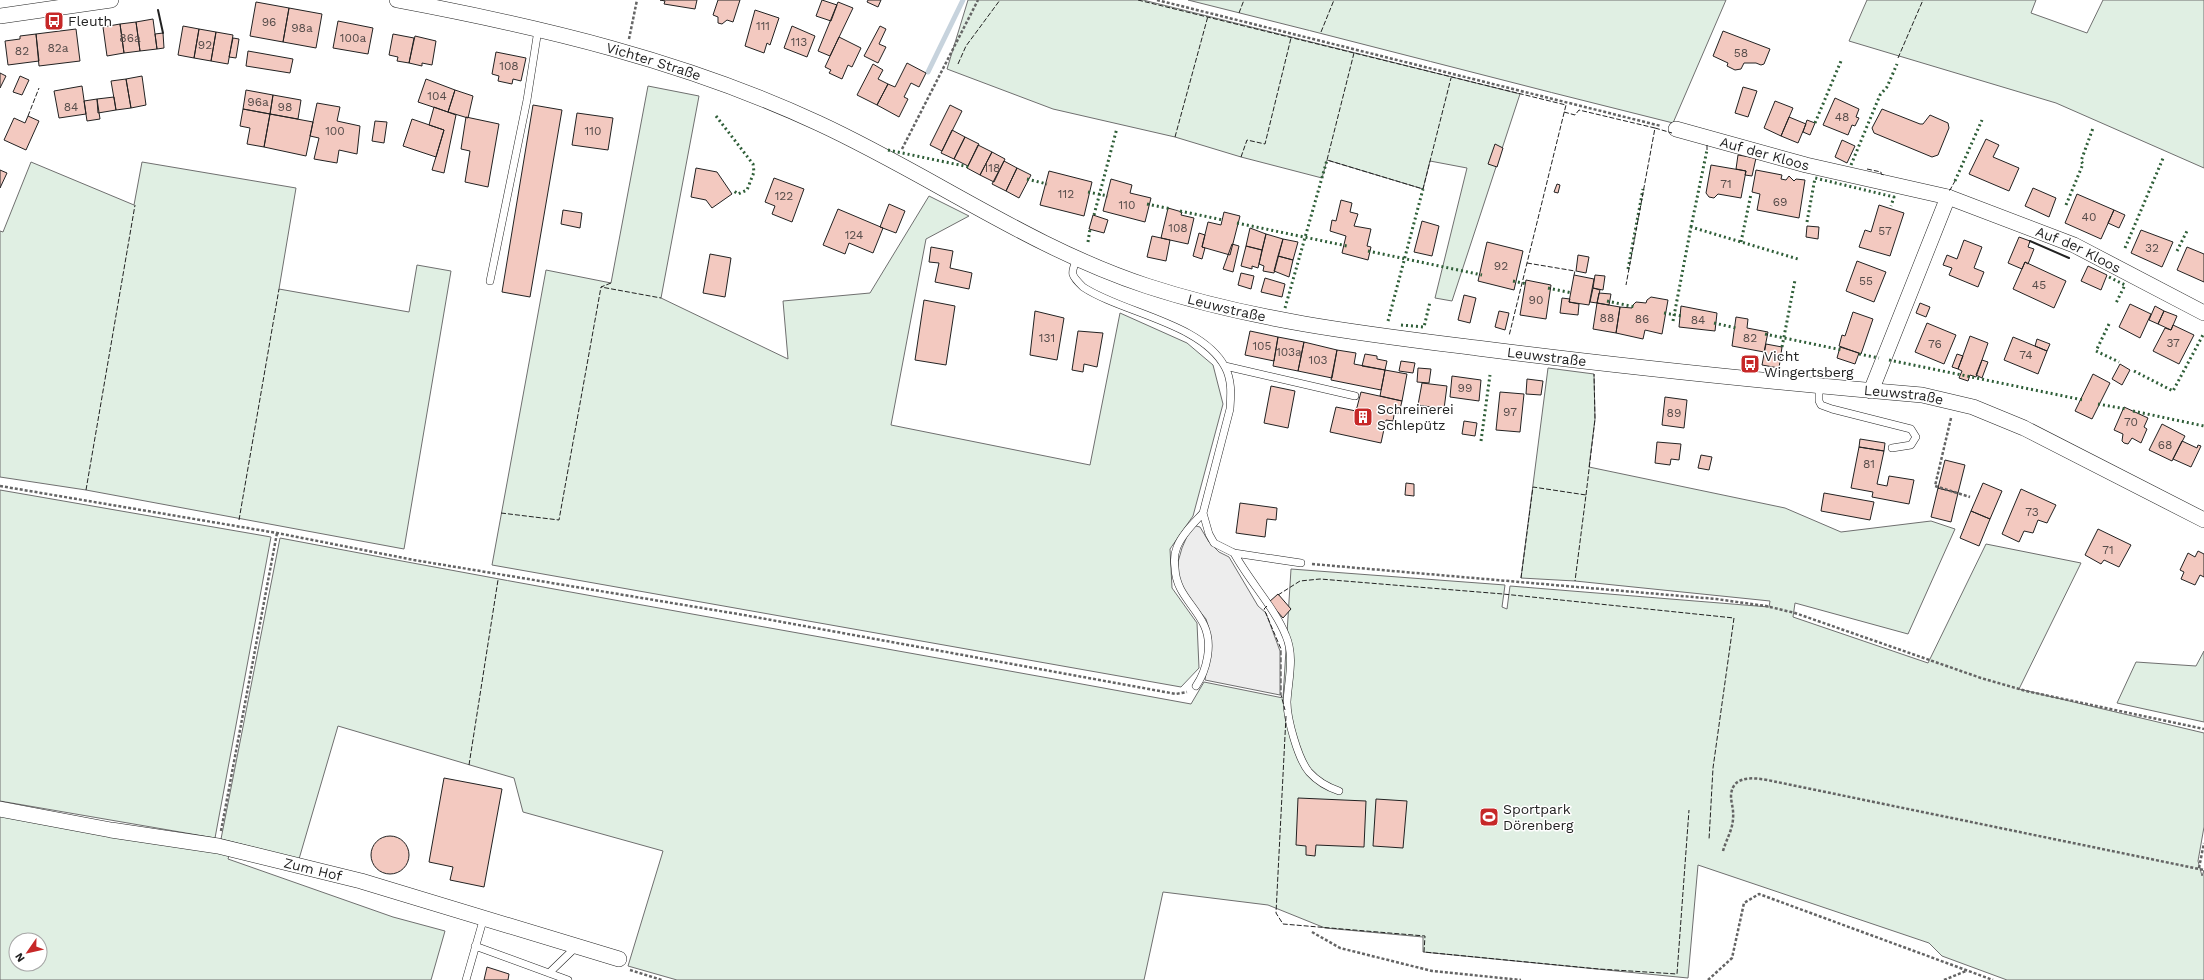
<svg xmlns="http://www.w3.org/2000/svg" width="2204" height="980" viewBox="0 0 2204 980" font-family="'Work Sans',sans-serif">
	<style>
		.green { fill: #e0efe3; stroke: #6f6f6f; fill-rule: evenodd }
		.parking { fill: #ededed; stroke: #6f6f6f }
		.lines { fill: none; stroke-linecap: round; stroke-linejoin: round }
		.stream { stroke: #c7d3dd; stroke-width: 5 }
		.building { fill: #f3c9c0; stroke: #222 }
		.lane-casing { stroke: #222; stroke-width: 8 }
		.street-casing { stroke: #222; stroke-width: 16 }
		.path { stroke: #646464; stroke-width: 2.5; stroke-dasharray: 3 2; stroke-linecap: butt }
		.lane { stroke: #fff; stroke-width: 7 }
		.street { stroke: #fff; stroke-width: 15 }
		.hedge { stroke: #2f5e38; stroke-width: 3; stroke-dasharray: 2 3; stroke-linecap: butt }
		.fence { stroke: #222; stroke-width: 1; stroke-dasharray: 5 2; stroke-linecap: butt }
		.wall { stroke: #222; stroke-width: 2 }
		.labels { text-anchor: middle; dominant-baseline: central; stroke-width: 3; stroke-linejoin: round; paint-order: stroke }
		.number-label { font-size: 12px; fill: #564c4a }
		.poi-label { font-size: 14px; fill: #222; stroke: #fff; text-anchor: start }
		.street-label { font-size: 14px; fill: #222; stroke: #fff }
	</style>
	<rect width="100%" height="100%" fill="#fff"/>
	<path class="green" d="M968,0H1143L1520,94L1452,301L1435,298L1467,168L1430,161L1423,189L1327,160L1322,178L1241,157L1175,137L1053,109L947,69Z
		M1188,0H1726L1673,123C1511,83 1350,40 1188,0Z
		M1867,0H2036L2031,13L2087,33L2103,0H2204V168L2056,103L1849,41Z
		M648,86L699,96L661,298L788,359L783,301L870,293L929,196L969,216L926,239L891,425L1090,465L1120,313L1187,343L1213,365L1223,404L1193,516L1170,549L1172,588L1197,623L1199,668L1181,687L492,565L546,270L611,283Z
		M31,162L134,205L142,162L296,188L279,289L409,312L417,265L451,271L404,549L86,490L0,477V231L3,232Z
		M1548,368L1594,374L1595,419L1589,467L1785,508L1841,532L1931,521L1955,529L1908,634L1795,603L1793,617L1928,663L1986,544L2081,563L2019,689L2204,733V827L2198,861L2202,876L2204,870V980H2007L1942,956L1929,943L1698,865L1688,978L1423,952V937L1325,928L1268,905L1163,892L1144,980H677L628,966L663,851L523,812L514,778L338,726L299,859L221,839L280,538C583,596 887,648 1191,704L1204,682L1283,698L1291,569L1505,585L1502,607L1507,609L1510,586L1769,607L1770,601L1575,581L1521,578Z
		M0,490L271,537L215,838L0,801Z
		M2204,651V722L2117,703L2136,662L2196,666Z
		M0,814L230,853L228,859L393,917L445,931L431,980H0ZM16,940H40V964H16Z"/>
	<path class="parking" d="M1196,526L1200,527L1209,542L1219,552L1229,557L1258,606L1266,613L1280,651V695L1205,680L1211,640L1209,629L1206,619L1187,596L1178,576V562L1182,548L1188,534Z"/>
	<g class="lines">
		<path class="stream" d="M928,72L963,0"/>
	</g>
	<path class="building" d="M660,0H697L695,9L664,4L665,1Z
		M718,0H740L733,22L727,20L722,24L718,23V17L713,15Z
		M822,0L837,5L831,21L816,16Z
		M868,0H881L878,7L867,2Z
		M256,2L289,8L283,42L250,36Z
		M838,2L853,8L830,56L818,51Z
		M289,8L322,14L316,48L283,42Z
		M755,10L779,18L770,45L767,43L764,53L745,46Z
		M153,19L157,49L140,51L136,22Z
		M338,21L373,28L368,54L333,48Z
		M136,22L140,51L124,53L120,24Z
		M120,24L124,53L107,56L103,27Z
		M183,26L199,29L194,58L178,55Z
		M792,26L815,36L807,57L784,48Z
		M880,26L886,29L879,44L886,47L878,63L864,56Z
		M76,29L80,61L39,66L36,34Z
		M199,29L216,32L211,61L194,58Z
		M1723,31L1770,49L1764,64L1761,65L1756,63H1744L1741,69L1735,70L1727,66L1728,63L1713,56Z
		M216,32L233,35L228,64L211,61Z
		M163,33L164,48L157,49L155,34Z
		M36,34L39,61L8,65L5,41L20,39V36Z
		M393,34L414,38L409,63L397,61L398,57L389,55Z
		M415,36L436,41L432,65L422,63V66L409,63Z
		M839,37L861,48L852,67L848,65L842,79L829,73L831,70L825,67Z
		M233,38L239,39L236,58L229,57Z
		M248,51L293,59L290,73L246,66Z
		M496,52L526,58L521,81L513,79L512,84L498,81L499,76L492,74Z
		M907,63L926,73L919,87L911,83L904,97L908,99L899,117L877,105L888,84L895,87Z
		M873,64L883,70L878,79L888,84L877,105L857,95Z
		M0,73L6,76L0,88Z
		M20,76L29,80L22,95L13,92Z
		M142,76L146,105L131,108L126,79Z
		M126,79L131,108L116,110L111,81Z
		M426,79L455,90L448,112L418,102Z
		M82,86L86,114L59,118L54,91Z
		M1743,87L1757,91L1748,117L1735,113Z
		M246,90L273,95L270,114L243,109Z
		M455,90L473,96L468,118L448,112Z
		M273,95L301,100L298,119L270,114Z
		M114,97L116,110L98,113L97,99Z
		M1835,98L1859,109L1856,117L1859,118L1855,126L1852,125L1848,135L1823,125Z
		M97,99L100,119L87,121L84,101Z
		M1775,101L1793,108L1781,136L1764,128Z
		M317,103L340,107L337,121L360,126L357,154L339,150L337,163L314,159L319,138L310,136Z
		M533,105L562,110L530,297L502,292Z
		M950,105L962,111L942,151L930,145Z
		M434,107L456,115L444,173L432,170L444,130L429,125Z
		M243,109L270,114L264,147L247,144L250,128L240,126Z
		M1882,109L1920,124H1923L1930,115L1948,123L1949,128L1938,155L1932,157L1874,133L1872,128Z
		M577,113L613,118L608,150L572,145Z
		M270,114L313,122L306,156L264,147Z
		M28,116L39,121L26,150L4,140L14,118L25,123Z
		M466,117L499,124L488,187L465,182L470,151L461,149Z
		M1789,117L1806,124L1798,143L1781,136Z
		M412,119L444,130L436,157L403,146Z
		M1807,120L1815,123L1810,135L1803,132Z
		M375,121L387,122L384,143L372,141Z
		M952,130L965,137L954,159L941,153Z
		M965,137L979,144L968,166L954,159Z
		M1986,139L1999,145L1993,157L2019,168L2009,191L1969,174Z
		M1842,140L1855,146L1847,163L1835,157Z
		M1495,144L1503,148L1497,167L1488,164Z
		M978,145L992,152L980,175L967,168Z
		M992,152L1005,159L994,182L980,175Z
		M1738,155L1756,158L1752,176L1745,175L1746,171L1736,169Z
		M1004,161L1017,168L1006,191L992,184Z
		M1711,165L1746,171L1741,198L1718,194L1714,198L1709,197L1706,193Z
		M696,168L717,172L732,194L712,208L706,200L691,197Z
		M1017,168L1031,175L1019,198L1006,191Z
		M0,170L7,173L0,188Z
		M1756,170L1782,175L1781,179L1786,180L1789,176L1794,181L1796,179L1805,180L1799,218L1757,210L1760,194L1752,192Z
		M1049,171L1092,182L1084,216L1040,205Z
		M774,178L804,189L792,222L772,214L775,206L765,202Z
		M1111,179L1132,185L1130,193L1151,198L1145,222L1103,211Z
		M1557,184L1560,185L1558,193L1554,192Z
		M2033,188L2056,198L2049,217L2025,206Z
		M2077,194L2114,210L2101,239L2065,223Z
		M1341,200L1352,203L1350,212L1358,214L1354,226L1371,229L1367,246L1371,247L1368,260L1342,253L1346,236L1330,231L1332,220L1336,221Z
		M889,204L905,211L896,233L880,227Z
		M1879,205L1904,213L1890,256L1859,247L1865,230L1871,232Z
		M1168,208L1182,212L1181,215L1194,218L1188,244L1161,238Z
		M838,209L883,228L873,253L849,243L845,254L823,245Z
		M563,210L582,213L580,228L561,224Z
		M2114,210L2125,215L2119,228L2108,223Z
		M1224,212L1240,216L1230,255L1202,247L1208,222L1221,225Z
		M1093,215L1108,220L1104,233L1089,229Z
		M1422,221L1439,226L1432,256L1414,252Z
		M1807,226L1819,227L1818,239L1806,237Z
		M1250,228L1266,234L1262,250L1246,246Z
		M2141,230L2173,242L2162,267L2131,253Z
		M1199,233L1205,235L1202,247L1205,248L1202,259L1193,256Z
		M1266,234L1283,239L1274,273L1263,271L1264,266L1259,264Z
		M1152,236L1170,240L1166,261L1147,257Z
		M2019,237L2030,241L2028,247L2034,249L2028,264L2025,262L2022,269L2008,263Z
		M1283,239L1298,242L1293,260L1278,256Z
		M1964,240L1982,247L1974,268L1984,272L1978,287L1949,275L1952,268L1943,265L1947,255L1957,259Z
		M1487,242L1523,251L1514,290L1478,281Z
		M1232,244L1239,246L1233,272L1223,269Z
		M1246,246L1262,250L1258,268L1252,266V269L1241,266Z
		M931,247L953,251L950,268L972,273L969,289L935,282L939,263L929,262Z
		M2187,247L2204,254V282L2177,270Z
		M710,254L731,258L725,297L703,293Z
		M1578,255L1589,257L1586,273L1576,271Z
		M1278,256L1293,260L1289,277L1274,271Z
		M1857,261L1886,272L1874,302L1846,291Z
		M2025,262L2066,281L2054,308L2013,289Z
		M2088,266L2107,275L2101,290L2081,281Z
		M1241,273L1254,276L1251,289L1238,285Z
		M1574,275L1594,279L1589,305L1569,302Z
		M1595,275L1605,276L1603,290L1593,288Z
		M1265,278L1285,284L1282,297L1261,292Z
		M1526,280L1551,285L1546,319L1520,315Z
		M1593,288L1600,290L1597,303L1590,302Z
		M1599,293L1611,294L1609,305L1597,303Z
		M1464,295L1476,298L1470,323L1458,320Z
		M1651,297L1668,300L1662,334L1645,330L1643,339L1616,333L1620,307L1632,308L1633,305L1636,302L1646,303L1647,300Z
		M1562,298L1570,299L1569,302L1579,304L1578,315L1560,313Z
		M924,300L955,306L946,365L915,360Z
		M1597,303L1620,307L1616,333L1593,329Z
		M1920,303L1930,307L1926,317L1916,313Z
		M2130,304L2151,314L2140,338L2119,327Z
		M1681,306L1717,313L1715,331L1679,327Z
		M2155,306L2164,311L2158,324L2149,320Z
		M1035,311L1064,318L1057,360L1030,355Z
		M1499,311L1509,313L1505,330L1495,327Z
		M2164,311L2177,316L2171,330L2158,324Z
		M1853,312L1873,319L1861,354L1839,346L1842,335L1845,336Z
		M1736,317L1748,319L1747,328L1768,332L1764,352L1732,346Z
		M1927,323L1956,335L1944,364L1915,352Z
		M2173,325L2194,335L2179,364L2153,351L2165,328L2171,330Z
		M1078,331L1103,333L1097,367L1084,364L1083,372L1072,370Z
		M1250,331L1278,337L1274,361L1245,355Z
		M1970,336L1988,343L1976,377L1970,375L1968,381L1959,378L1962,371L1958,369Z
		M1278,337L1304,342L1298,371L1273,366Z
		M2013,337L2047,351L2038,374L2004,360Z
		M2037,339L2050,344L2047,351L2035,346Z
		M1304,342L1337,350L1332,378L1298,371Z
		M1766,344L1782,347L1779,368L1762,365Z
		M1840,347L1859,353L1855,364L1837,358Z
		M1337,350L1356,353L1354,364L1385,370L1381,390L1331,380Z
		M1365,354L1377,356V359L1387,361L1385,370L1362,366Z
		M1957,354L1963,356L1958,369L1952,367Z
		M1982,360L1988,362L1982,378L1976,375Z
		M1401,361L1415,363L1413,373L1399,371Z
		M2120,364L2130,370L2122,385L2112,379Z
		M1418,368L1431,369L1429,383L1417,382Z
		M1385,370L1407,374L1402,401L1380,396Z
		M2093,374L2110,383L2092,419L2075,411Z
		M1452,376L1481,380L1479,401L1450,397Z
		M1527,379L1543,381L1541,395L1526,394Z
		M1422,383L1447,386L1444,409L1418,405Z
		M1271,386L1295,391L1288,428L1264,423Z
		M1361,392L1402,401L1399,413L1394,415L1393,421L1386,420L1381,443L1330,432L1336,407L1356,411Z
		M1500,392L1524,394L1520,432L1496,430Z
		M1665,397L1687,400L1684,428L1662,425Z
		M2124,407L2148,418L2144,427L2147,429L2141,443L2132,438L2128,444L2124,443L2122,441L2123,434L2114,430Z
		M1464,421L1477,423L1475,436L1462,434Z
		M2162,424L2185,436L2172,461L2149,450Z
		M1860,439L1885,443L1884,451L1859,447Z
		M2182,441L2197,448L2198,445L2201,446L2191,467L2173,459Z
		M1657,442L1681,444L1679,460L1671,459L1670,465L1655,463Z
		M1859,447L1884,451L1877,484L1887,486L1889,476L1914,480L1909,504L1872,497L1873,492L1851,488Z
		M1701,455L1712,457L1709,470L1698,468Z
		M1945,460L1965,465L1958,493L1938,488Z
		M1406,483L1414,484V496L1405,495Z
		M1983,483L2002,491L1990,519L1971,511Z
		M1938,488L1958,493L1951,522L1931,517Z
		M2021,489L2056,505L2047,523L2038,520L2033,533L2024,531L2019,542L2002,534Z
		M1824,493L1874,502L1870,520L1821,511Z
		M1240,503L1277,508L1276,520L1267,519L1265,537L1236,533Z
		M1971,511L1990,519L1979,546L1960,538Z
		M2098,529L2131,545L2119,567L2104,560L2101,564L2085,555Z
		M2198,551L2204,554V577L2200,575L2195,585L2181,579L2184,572L2180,570L2188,553L2195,557Z
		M1278,594L1291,609L1283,618L1269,602Z
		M444,778L502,789L484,887L450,880L453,867L429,862Z
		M1298,798L1366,801L1364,847L1316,845L1315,856L1306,855V846L1296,845Z
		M1376,799L1407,801L1403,848L1373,846Z
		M371 855a19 19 0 1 1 38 0a19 19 0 1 1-38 0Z
		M487,967L509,974L508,980H484Z"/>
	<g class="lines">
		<g class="lane-casing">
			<path id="lane" d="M1077,259C1070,274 1071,275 1083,287C1122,313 1202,323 1225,367C1232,380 1231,394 1230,409L1203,513L1209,534L1214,543L1234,553L1301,563
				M490,281L527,100L538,30
				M1225,366L1355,396
				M1819,387V401L1821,405L1832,409L1911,429L1916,437L1911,445L1892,448
				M1234,553C1249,581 1275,608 1286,636C1295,657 1288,681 1287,702C1287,719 1298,759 1309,772C1318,782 1327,787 1339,791
				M1196,686C1207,670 1213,644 1204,625C1194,604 1176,593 1175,568C1174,561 1174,554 1177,547C1182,534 1194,523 1203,513
				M475,946L568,980
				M549,973L577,946
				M466,980L484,917"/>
		</g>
		<g class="street-casing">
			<g id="street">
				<path id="s1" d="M397,0C541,27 685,61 818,123C929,174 1031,248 1147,286C1254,321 1365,334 1477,348C1625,367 1773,382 1922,395L1973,407L2024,428L2204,520"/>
				<path d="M0,16L111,0"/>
				<path id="s2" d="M1676,129L1806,165L1948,197L2074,245L2204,313"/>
				<path d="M1871,391L1948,197"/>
				<path id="s3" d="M0,809L111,830L218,846L361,881L619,959"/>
			</g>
		</g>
		<path class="path" d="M1157,0L1661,126
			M629,39L637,0
			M902,149L978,0
			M1951,418L1935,486L1970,497
			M0,486L277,533L414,560L744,615L1176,694L1187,692
			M1312,564L1716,599L1766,606L1795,613L1981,678L2026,691L2204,729
			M221,831L277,533
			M1723,851C1726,840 1733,829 1733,818C1734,810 1731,803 1731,796C1732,771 1762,779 1777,782L2204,870
			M2199,868L2204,843
			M1312,932L1340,948L1432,971L1521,980
			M630,970L662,980
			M1708,980L1732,958L1744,903L1759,894L1993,980
			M1944,980L1966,971"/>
		<use href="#lane" class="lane"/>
		<use href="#street" class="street"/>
		<path class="hedge" d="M716,116L753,164L754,172L747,190L738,194L734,191
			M1815,123L1841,61
			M888,150L969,167
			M1851,165L1880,95L1887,87L1897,64
			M1027,179L1047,184
			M1955,181L1982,120
			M1088,192L1108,196
			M1147,204L1171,209
			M2066,205L2083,164L2081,161L2093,128
			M1180,211L1223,220
			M1094,215L1117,128
			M1807,222L1815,178L1894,197L1891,206
			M1237,223L1347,246
			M1691,227L1707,150
			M1088,242L1090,229
			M1741,242L1751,194
			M2125,248L2164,156
			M1368,251L1482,275
			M2177,251L2187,231
			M1628,269L1643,189
			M2109,277L2125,285L2116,303
			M1513,281L1527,284
			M1548,288L1572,293
			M1607,301L1635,307
			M1285,308L1327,160
			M1664,313L1682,316
			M1388,321L1423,189
			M1673,321L1691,227L1798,259
			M1714,323L1736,328
			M2109,324L2096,351L2119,362
			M1401,325L1424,327L1430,302
			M1765,334L1842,350
			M1782,347L1795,280
			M1859,354L1879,358
			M1889,360L2083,400
			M2134,371L2173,391L2204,333
			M2098,404L2126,409
			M2133,411L2204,426
			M1481,441L1490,375"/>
		<path class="fence" d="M1138,0L1566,105L1509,336
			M1239,13L1244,0
			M1321,32L1334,0
			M1354,53L1327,160L1423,189L1451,78
			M1898,58L1923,0
			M958,64L966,46L1000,0
			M1564,112L1575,115L1579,110L1655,128L1626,285
			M28,116L39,88
			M1655,128L1672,133
			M1175,137L1208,16
			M1707,150V143
			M1241,157L1247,140L1265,144L1291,38
			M1867,169L1881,172V174L1884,175
			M1949,190H1950L1955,181
			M1527,263L1575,271L1574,275
			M611,283L601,287L661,298
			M86,490L135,205
			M1586,495L1595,419L1594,374
			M501,513L559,520L601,287
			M239,520L279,289
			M1521,578L1533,487L1586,495L1575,581
			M1278,595L1300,581L1320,579L1503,594L1734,618L1713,768L1709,840
			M1267,606L1264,609L1281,649V695L1285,710
			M1286,716L1276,913L1283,924L1425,936L1424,952L1599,969L1677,974L1689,810
			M469,765L498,580"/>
		<path class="wall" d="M158,10L163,33
			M2030,241L2069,258"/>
	</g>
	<defs>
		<g id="bus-square" transform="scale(1)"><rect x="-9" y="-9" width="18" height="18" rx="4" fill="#c62828" stroke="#fff"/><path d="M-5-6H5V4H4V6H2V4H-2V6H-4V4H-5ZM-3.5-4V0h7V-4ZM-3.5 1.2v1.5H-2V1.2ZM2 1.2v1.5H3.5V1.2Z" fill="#fff"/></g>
		<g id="building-square" transform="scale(1)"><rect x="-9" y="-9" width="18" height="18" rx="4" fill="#c62828" stroke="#fff"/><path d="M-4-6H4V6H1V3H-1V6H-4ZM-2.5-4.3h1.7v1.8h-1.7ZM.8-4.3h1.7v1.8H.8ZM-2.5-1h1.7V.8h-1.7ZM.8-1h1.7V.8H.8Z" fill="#fff"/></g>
		<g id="stadium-square" transform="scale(1)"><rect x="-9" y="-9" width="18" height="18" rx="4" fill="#c62828" stroke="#fff"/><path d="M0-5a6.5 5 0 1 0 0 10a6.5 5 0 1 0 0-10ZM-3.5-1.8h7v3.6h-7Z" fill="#fff"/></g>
	</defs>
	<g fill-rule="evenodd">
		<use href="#bus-square" x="54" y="21"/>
		<use href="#bus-square" x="1750" y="364"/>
		<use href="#building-square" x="1363" y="417"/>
		<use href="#stadium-square" x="1489" y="817"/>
	</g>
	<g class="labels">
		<g class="number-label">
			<text x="269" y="22">96</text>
			<text x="763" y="26">111</text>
			<text x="302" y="28">98a</text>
			<text x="130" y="38">86a</text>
			<text x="353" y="38">100a</text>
			<text x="799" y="42">113</text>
			<text x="205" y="45">92</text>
			<text x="58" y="48">82a</text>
			<text x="22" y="51">82</text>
			<text x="1741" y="53">58</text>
			<text x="509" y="66">108</text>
			<text x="437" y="96">104</text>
			<text x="258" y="102">96a</text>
			<text x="71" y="107">84</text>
			<text x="285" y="107">98</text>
			<text x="1842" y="117">48</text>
			<text x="335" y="131">100</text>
			<text x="593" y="131">110</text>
			<text x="992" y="168">118</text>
			<text x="1726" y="184">71</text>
			<text x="1066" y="194">112</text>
			<text x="784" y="196">122</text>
			<text x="1780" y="202">69</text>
			<text x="1127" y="205">110</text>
			<text x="2089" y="217">40</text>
			<text x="1178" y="228">108</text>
			<text x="1885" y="231">57</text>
			<text x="854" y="235">124</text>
			<text x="2152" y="248">32</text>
			<text x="1501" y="266">92</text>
			<text x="1866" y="281">55</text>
			<text x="2039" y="285">45</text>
			<text x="1536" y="300">90</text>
			<text x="1607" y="318">88</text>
			<text x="1642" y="319">86</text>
			<text x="1698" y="320">84</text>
			<text x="1047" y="338">131</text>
			<text x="1750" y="338">82</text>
			<text x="2173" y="343">37</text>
			<text x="1935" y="344">76</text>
			<text x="1262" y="346">105</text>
			<text x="1289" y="352">103a</text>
			<text x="2026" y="355">74</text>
			<text x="1318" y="360">103</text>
			<text x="1465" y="388">99</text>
			<text x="1510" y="412">97</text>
			<text x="1674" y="413">89</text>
			<text x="2131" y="422">70</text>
			<text x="2165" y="445">68</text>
			<text x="1869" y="464">81</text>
			<text x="2032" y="512">73</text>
			<text x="2108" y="550">71</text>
		</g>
		<g class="poi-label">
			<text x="68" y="21">Fleuth</text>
			<text x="1764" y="356">Vicht<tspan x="1764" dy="16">Wingertsberg</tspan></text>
			<text x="1377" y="409">Schreinerei<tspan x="1377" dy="16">Schlepütz</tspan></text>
			<text x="1503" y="809">Sportpark<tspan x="1503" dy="16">Dörenberg</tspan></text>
		</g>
		<g class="street-label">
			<text stroke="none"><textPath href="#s1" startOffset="264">Vichter Straße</textPath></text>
			<text stroke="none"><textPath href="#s2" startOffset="92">Auf der Kloos</textPath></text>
			<text stroke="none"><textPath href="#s2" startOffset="421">Auf der Kloos</textPath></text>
			<text stroke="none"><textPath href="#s1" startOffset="890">Leuwstraße</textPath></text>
			<text stroke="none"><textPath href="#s1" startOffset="1214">Leuwstraße</textPath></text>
			<text stroke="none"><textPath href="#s1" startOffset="1573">Leuwstraße</textPath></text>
			<text stroke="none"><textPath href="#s3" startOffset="319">Zum Hof</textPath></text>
		</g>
	</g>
	<g transform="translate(28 952) rotate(236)"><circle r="19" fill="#ffffff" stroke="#a7a7a7"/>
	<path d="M0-3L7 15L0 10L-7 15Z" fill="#c62828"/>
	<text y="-6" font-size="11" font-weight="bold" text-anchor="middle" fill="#222222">N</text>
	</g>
</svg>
